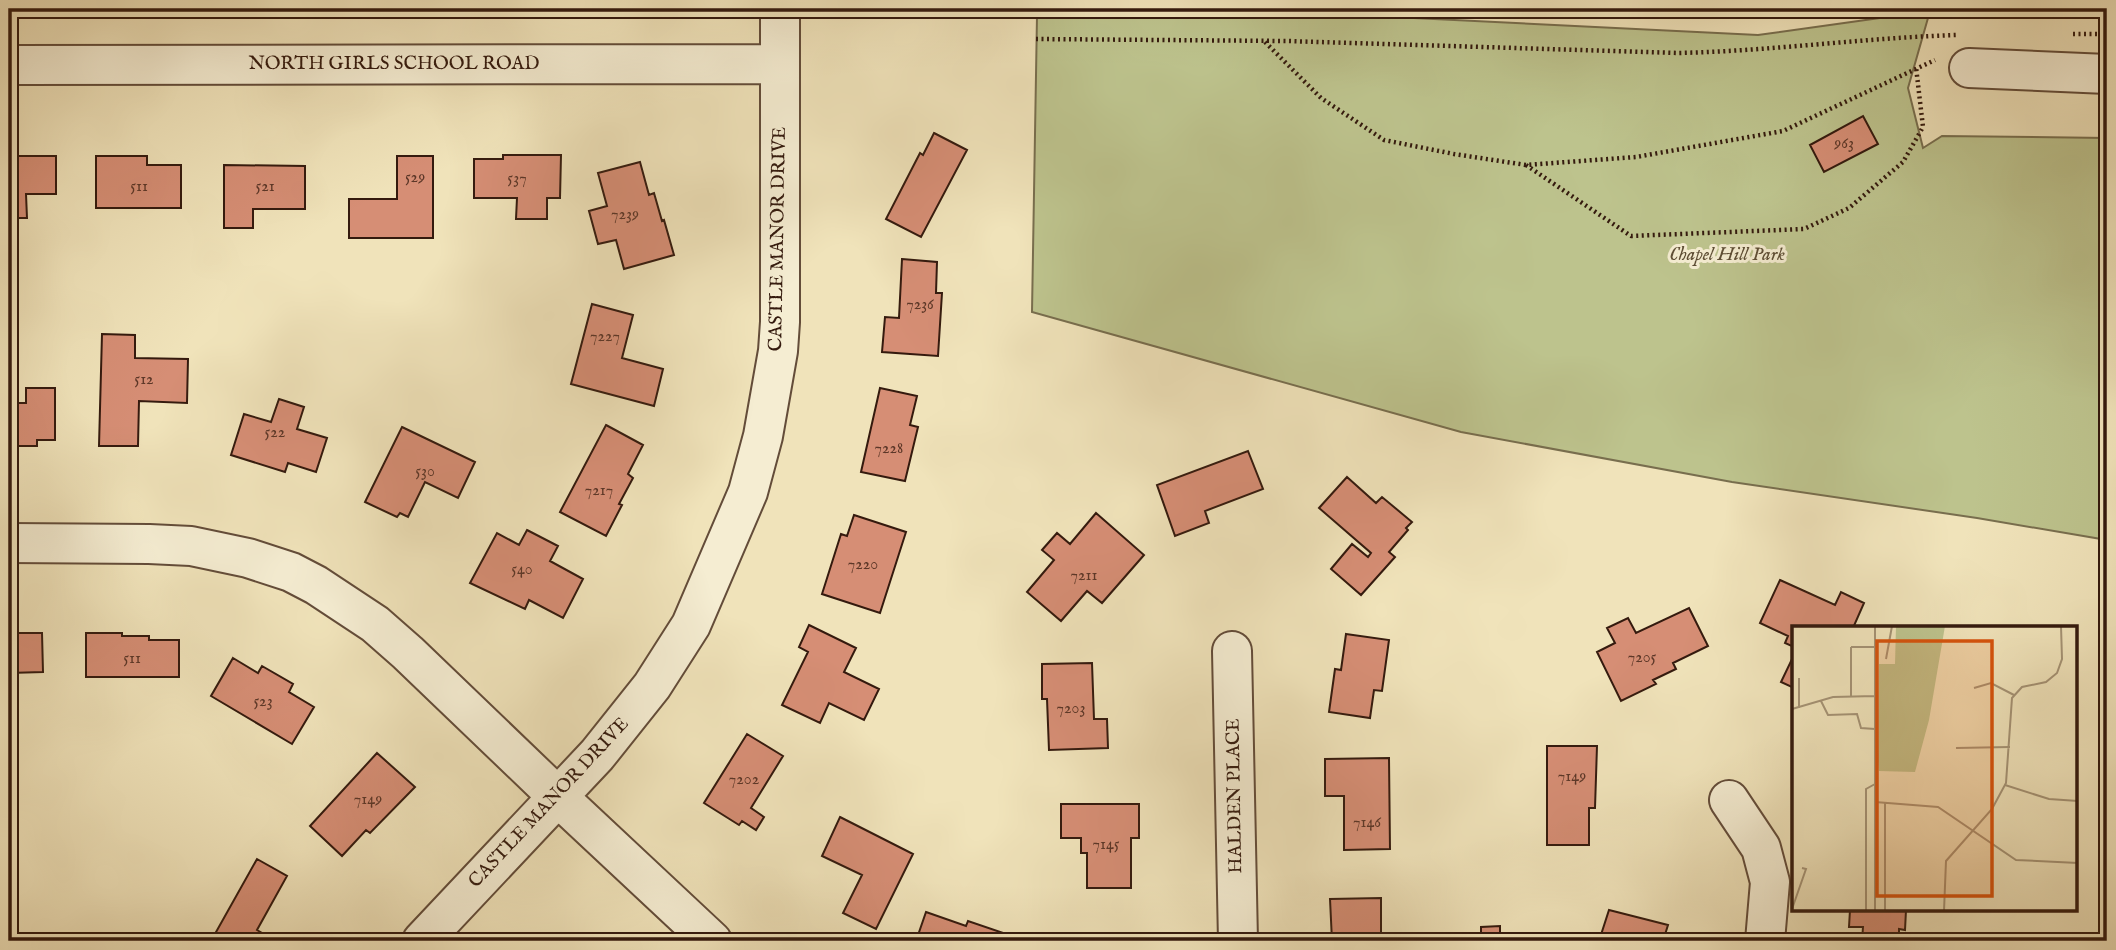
<svg xmlns="http://www.w3.org/2000/svg" width="2116" height="950" viewBox="0 0 2116 950" font-family="'IM FELL English',serif">
	<style>
		.park { fill: #bdc38d; stroke: #786e4e; stroke-width: 2 }
		.building { fill: #d68e75; stroke: #341a0e; stroke-width: 2 }
		.lines { fill: none; stroke-linecap: round; stroke-linejoin: round }
		.minor-casing { stroke: #634c39; stroke-width: 42 }
		.path { stroke: #341a0e; stroke-width: 4.5; stroke-dasharray: 2 3.5; stroke-linecap: butt }
		.minor { stroke: #f5edd2; stroke-width: 38 }
		.labels { text-anchor: middle; dominant-baseline: central; stroke-width: 6; stroke-linejoin: round; paint-order: stroke }
		.number-label { font-size: 16px; fill: #5c3728 }
		.street-label { font-size: 19px; fill: #341a0e; stroke: #f5edd2 }
		.park-label { font-size: 19px; font-style: italic; fill: #5d4d34; stroke: #f5edd2 }
		.inset-road { fill: none; stroke: #a59375; stroke-width: 2 }
		.view { fill: #d6530c; fill-opacity: 0.15; stroke: #d6530c; stroke-width: 3.5 }
		.inset-edge { fill: none; stroke: #341a0e; stroke-width: 3.5 }
	</style>
	<rect width="100%" height="100%" fill="#f0e3ba"/>
	<filter id="stains"><feTurbulence type="fractalNoise" baseFrequency=".00286" numOctaves="4"/><feColorMatrix values="0 0 0 0 .2 0 0 0 0 .09 0 0 0 0 .02 0 0 0 .5 -.17"/></filter>
	<radialGradient id="worn" r=".72"><stop offset=".6" stop-color="#630" stop-opacity="0"/><stop offset="1" stop-color="#630" stop-opacity=".3"/></radialGradient>
	<path class="park" d="M1083,9H1231L1758,35L1930,11L1908,88L1923,148L1942,136L2107,138V540L1977,518L1732,482L1461,432L1032,312L1037,16Z"/>
	<path class="building" d="M1863,116L1878,144L1824,172L1810,145Z
		M934,133L967,150L921,237L886,219L920,153L923,155Z
		M503,155H561L560,198H547V219H516L517,198H474V159H503Z
		M9,156H56V194H26L27,218H9Z
		M96,156H147V165H181V208H96Z
		M397,156H433V238H349V199H397Z
		M640,162L649,195L654,193L662,221L664,220L674,255L624,269L616,240L598,244L589,211L607,206L598,173Z
		M224,165L305,166V209H253V228H224Z
		M902,259L937,262L936,293H942L938,356L882,352L885,317L899,318Z
		M592,304L633,315L622,358L663,369L654,406L571,384Z
		M102,334L135,335V358L188,359L187,403L139,401L138,446H99Z
		M26,388H55V440H37V446H9V398H12V403H26Z
		M880,388L917,396L910,425L918,427L905,481L861,472Z
		M279,399L304,407L297,429L327,438L316,472L288,463L285,472L231,455L244,414L271,422Z
		M606,425L643,445L628,474L633,478L619,504L622,505L606,536L560,512Z
		M402,427L475,462L458,498L425,482L408,517L400,513L397,517L365,502Z
		M1248,451L1263,489L1205,511L1209,523L1175,536L1157,485Z
		M1347,477L1376,503L1382,497L1412,522L1406,528L1408,530L1389,552L1395,557L1361,595L1331,569L1352,544L1368,557L1371,553L1319,508Z
		M1096,513L1144,555L1102,603L1087,591L1061,621L1027,592L1054,560L1042,550L1057,533L1070,544Z
		M854,515L906,532L880,613L822,594L841,534L847,536Z
		M527,530L558,546L550,561L583,579L563,618L529,600L525,609L470,583L497,533L519,545Z
		M1780,580L1835,605L1841,592L1864,603L1853,628H1794V647L1785,643L1788,636L1760,623Z
		M1689,608L1708,646L1673,663L1676,669L1653,680L1656,684L1621,701L1597,652L1615,643L1607,628L1628,618L1636,633Z
		M809,625L856,648L844,672L879,689L864,720L829,703L820,723L782,705L808,652L799,647Z
		M9,630H12V633H42L43,672L9,673Z
		M86,633H122V636H149V640H179V677H86Z
		M1346,634L1389,640L1382,691L1374,690L1370,718L1329,712L1335,669L1341,670Z
		M1794,655V688L1781,682Z
		M233,658L258,673L262,666L293,684L289,692L314,707L292,744L211,696Z
		M1092,663L1094,719H1107L1108,748L1049,750L1047,699H1042V664Z
		M747,734L783,756L751,808L764,817L756,830L742,821L739,825L704,803Z
		M1547,746H1597L1595,808H1589V845H1547Z
		M377,753L415,787L370,833L366,830L342,856L310,826Z
		M1389,758L1390,849L1344,850V796H1325V759Z
		M1061,804H1139V838H1131V888H1087V853H1081V838H1061Z
		M840,817L913,854L876,929L843,913L862,875L822,856Z
		M257,859L287,876L257,930L274,940L273,941H211Z
		M1381,898V941H1332L1330,899Z
		M1609,910L1668,925L1663,941H1599Z
		M1850,910H1906L1905,930L1899,929V941H1862L1863,927H1849Z
		M926,912L966,926L968,921L1018,938L1017,941H916Z
		M1500,926V941H1481V927Z"/>
	<g class="lines">
		<g class="minor-casing">
			<path id="minor" d="M9,65L780,64
				M1969,68L2107,74
				M9,543L149,544L191,546L248,558L291,572L316,585L375,624L408,653L557,796L712,941
				M1232,651L1238,941
				M1729,800L1761,848L1770,882L1765,941
				M422,941L597,755L652,686L691,625L748,492L763,436L778,351L780,322V9"/>
		</g>
		<path class="path" d="M2073,34H2107
			M1036,39L1287,41L1678,53C1771,51 1863,38 1956,35
			M1265,42L1321,98L1384,140L1454,154L1526,165L1636,157L1783,131L1935,60
			M1526,165L1631,236L1804,229L1849,208L1903,162L1923,127L1916,67"/>
		<use href="#minor" class="minor"/>
	</g>
	<g class="labels">
		<g class="number-label">
			<text x="1844" y="144">963</text>
			<text x="415" y="178">529</text>
			<text x="517" y="179">537</text>
			<text x="139" y="187">511</text>
			<text x="265" y="187">521</text>
			<text x="625" y="215">7239</text>
			<text x="920" y="305">7236</text>
			<text x="605" y="337">7227</text>
			<text x="144" y="380">512</text>
			<text x="275" y="433">522</text>
			<text x="889" y="449">7228</text>
			<text x="425" y="472">530</text>
			<text x="599" y="491">7217</text>
			<text x="863" y="565">7220</text>
			<text x="522" y="570">540</text>
			<text x="1084" y="576">7211</text>
			<text x="1642" y="658">7205</text>
			<text x="132" y="659">511</text>
			<text x="263" y="702">523</text>
			<text x="1071" y="709">7203</text>
			<text x="1572" y="777">7149</text>
			<text x="744" y="780">7202</text>
			<text x="368" y="800">7149</text>
			<text x="1367" y="823">7146</text>
			<text x="1106" y="845">7145</text>
		</g>
		<g class="street-label">
			<text x="394" y="64">NORTH GIRLS SCHOOL ROAD</text>
			<text transform="translate(778 239) rotate(-89)">CASTLE MANOR DRIVE</text>
			<text transform="translate(1235 796) rotate(-91)">HALDEN PLACE</text>
			<text transform="translate(549 803) rotate(-47)">CASTLE MANOR DRIVE</text>
		</g>
		<g class="park-label">
			<text x="1727" y="255">Chapel Hill Park</text>
		</g>
	</g>
	<g transform="translate(1792 626)">
		<rect width="285" height="285" fill="#f0e3ba"/>
		<path d="M104,0H153L137,94L123,146L87,145L86,135L87,38H103Z" fill="#bdc38d"/>
		<path class="inset-road" d="M83,0V285M59,21V70M59,21H83M94,33L100,0M182,62L199,57L222,69M29,75L36,89L65,88L69,102L83,103M7,82V52M0,83L41,71L83,70M164,122L218,121M213,159L257,173L286,175M83,176L146,181L224,234L286,237M93,176V285M0,283L14,243L10,242M74,285V163L83,158M152,285L154,235L200,183L214,157L220,72L230,61L254,56L265,47L270,33L269,0"/>
		<path class="view" d="M85,15H200V270H85Z"/>
		<rect width="285" height="285" class="inset-edge"/>
	</g>
	<rect width="2116" height="950" fill="none" stroke="#f0e3ba" stroke-width="35"/>
	<rect x="10" y="10" width="2095" height="929" fill="none" stroke="#341a0e" stroke-width="3.5"/>
	<rect x="18" y="18" width="2081" height="915" fill="none" stroke="#341a0e" stroke-width="2"/>
	<rect width="100%" height="100%" filter="url(#stains)"/>
	<rect width="100%" height="100%" fill="url(#worn)"/>
</svg>
